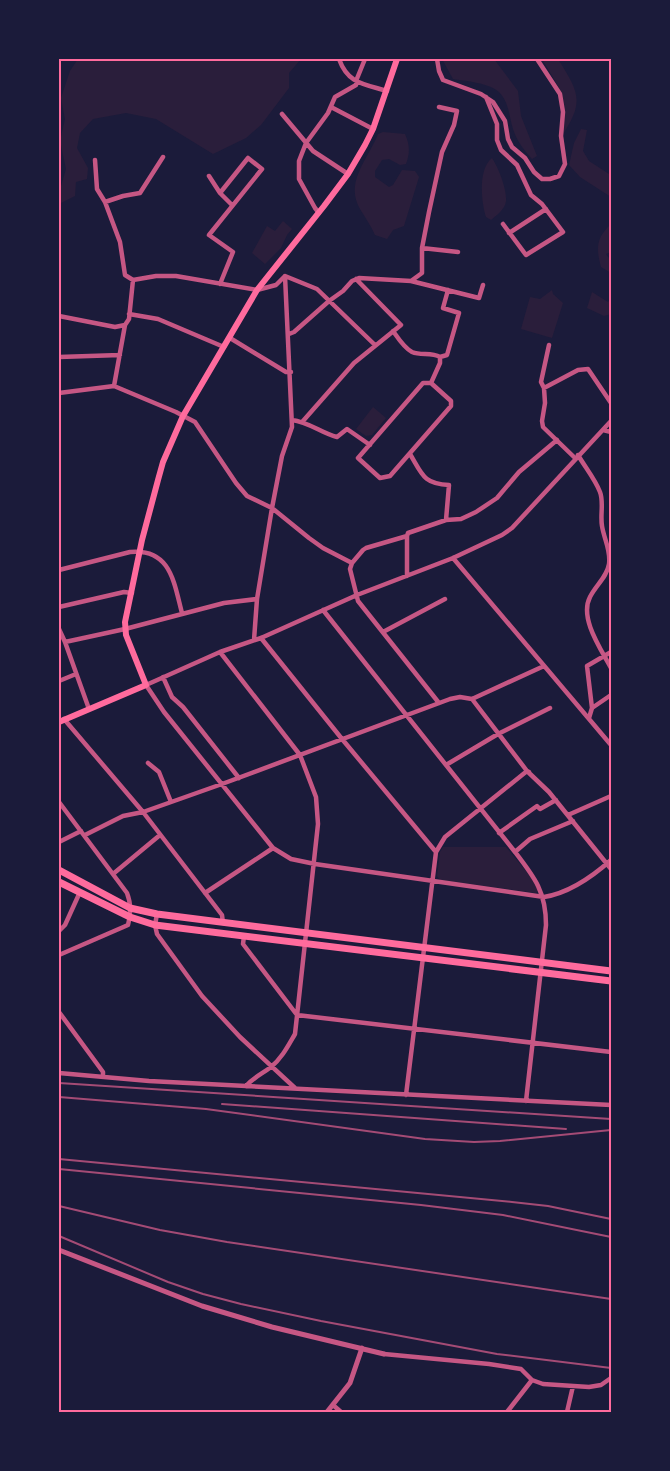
<svg xmlns="http://www.w3.org/2000/svg" width="670" height="1471" viewBox="0 0 670 1471" font-family="Arial,sans-serif">
	<style>
		.green { fill: #2a1e3b }
		.lines { fill: none; stroke-linecap: round; stroke-linejoin: round }
		.minor { stroke: #c65784; stroke-width: 4.5 }
		.tertiary { stroke: #c65784; stroke-width: 5 }
		.secondary { stroke: #ff6b9d; stroke-width: 6 }
		.primary { stroke: #ff6b9d; stroke-width: 7 }
		.rail { stroke: #a44b75; stroke-width: 2 }
		.neatline { fill: none; stroke: #ff6b9d; stroke-width: 2 }
	</style>
	<rect width="100%" height="100%" fill="#1b1b3a"/>
	<path class="green" d="M78,59H301L289,73V88L261,125L246,138L213,154L156,119L126,113L93,119L80,133L77,148L88,168L87,179L76,182L75,196L59,204V193L66,169L60,141L65,119L61,98L70,71Z
		M442,59H494L518,91L521,116L537,156L532,159C523,149 517,141 513,129C509,116 509,102 499,92C490,83 465,81 453,79Z
		M542,59H558C578,91 585,101 563,134C569,97 560,90 542,59Z
		M581,129L587,130L583,151L589,161L609,174H611V197L580,177L569,165L574,143Z
		M383,132L405,134C410,145 410,153 406,164L400,165L389,159L382,160L375,171V177L389,187L393,185L402,170L415,171L419,177L404,226L393,230L387,239L375,235C371,226 365,217 360,209C344,182 369,158 378,134Z
		M492,158C498,167 507,189 506,201C505,209 497,215 491,220L486,217C481,201 478,169 492,158Z
		M283,221L292,229L287,235L281,248L265,264L252,253L267,226L275,231Z
		M611,224V252L606,254L611,261V273L601,267C596,248 596,238 611,224Z
		M552,290L553,294L563,303L552,338L521,329L530,297L540,299Z
		M592,292L608,302L611,298V314L604,316L587,308Z
		M373,407L386,418L372,435L366,436L356,429Z
		M443,847H506L531,877L538,891L536,893L440,880L437,876L440,852Z"/>
	<g class="lines">
		<path class="minor" d="M339,59C348,84 364,84 387,91
			M437,59L439,71L443,80L481,94L493,102L505,121L508,139L512,147L525,158L534,172L542,179H550L559,176L565,164L561,136L563,112L560,94L537,59
			M486,97L497,124V140L501,150L517,165L531,195L542,204L563,232L526,255L503,224
			M331,107L373,129
			M282,114L313,151L348,174
			M95,160L97,189L105,202L120,242L125,275L133,280L156,276H176L257,290L276,285L285,276L317,289L375,345
			M209,176L220,193L232,205
			M105,202L123,196L140,193L163,157
			M319,213L315,208L299,179V161L306,143L328,113L335,97L356,85V81L365,59
			M509,233L546,209
			M422,248L458,252
			M411,281L479,298L483,285
			M220,284L233,252L209,235L262,169L248,158L220,193
			M129,314L158,319L224,347
			M59,316L115,327L125,325L129,319L133,280
			M393,331C398,338 404,348 412,352C421,356 431,352 440,357V363L431,383
			M289,334L294,332L329,301L343,291L352,281L359,278L411,281L422,273V248L429,212L442,152L454,125L457,111L439,107
			M230,338L286,372H291
			M549,345L541,382L544,388L545,403L542,421L543,427L575,458
			M59,357L120,355
			M440,357L447,355L459,313L443,308L448,290
			M423,383H431L451,401V406L390,476L380,478L358,458Z
			M114,386L125,325
			M544,388L578,370L588,369L611,403
			M59,393L114,386L176,412L195,422L236,483L247,496L272,508L309,538L323,548L352,563
			M292,420C309,422 321,433 337,437L347,429L370,445
			M303,421L354,363L401,325L356,279
			M611,421L512,528L502,535L453,558L357,595L261,638L220,652L146,685L164,712L273,848L291,859L315,864L544,897C569,893 592,877 611,860
			M603,430L611,432
			M410,454C422,474 423,484 449,485L446,520
			M578,455C585,467 595,479 600,492C604,502 600,515 602,526C604,539 611,550 609,564C607,577 596,585 590,597C579,618 601,649 611,668
			M407,536V576
			M453,558L611,745
			M59,570L130,552C171,548 174,583 182,613
			M59,607L124,592L132,593
			M323,610L515,852C535,878 546,892 546,925L526,1101
			M59,629L65,642L125,629L224,603L257,599
			M383,632L445,599
			M261,638L342,739L436,852
			M254,640L257,599L272,508L282,456L292,427L285,276
			M65,642L89,709
			M220,652L300,755L316,797L318,824L295,1034C288,1046 282,1058 271,1067C262,1074 254,1077 246,1086
			M163,677L172,697L183,707L239,778
			M59,681L76,674
			M472,699L527,771L549,792L611,869
			M439,703L358,601L350,569L352,563L363,550L366,548L407,536L408,533L446,520L461,519L476,512L497,498L519,472L557,440
			M592,708L611,695
			M589,718L592,708L587,666L611,652
			M64,719L143,812L222,915L223,923
			M148,763L159,772L171,802
			M446,765L498,734L550,708
			M59,802L127,893C131,903 131,914 128,925L59,955
			M568,815L611,796
			M499,833L537,806L540,809L556,800
			M85,835L123,816L143,812L222,784L450,699L460,697L472,699L544,666
			M59,842L81,831
			M515,852L530,839L573,821
			M113,874L160,835
			M205,893L273,848
			M157,914L155,925L157,934L202,996L240,1037L295,1088
			M59,931L65,925L80,892
			M244,936L243,944L297,1015L611,1052
			M59,1012L103,1072V1077
			M59,1073L149,1081L611,1105
			M406,1095L436,852L445,837L527,771L529,772
			M384,1354L489,1364L521,1369L532,1380L543,1384L589,1387L601,1385L611,1378
			M333,1405L341,1412
			M507,1412L532,1380
			M567,1412L573,1386"/>
		<path class="tertiary" d="M59,1250L202,1306L272,1327L384,1354
			M327,1412L350,1383L362,1348"/>
		<path class="secondary" d="M59,722L146,685L126,635L125,622L142,540L158,480L163,462L183,416L257,290L324,206L348,174L365,145L373,129L397,59"/>
		<path class="primary" d="M59,870L130,908L157,914L611,971
			M59,882L130,917L155,925L611,981"/>
		<path class="rail" d="M59,1083L611,1119
			M59,1097L206,1109L425,1139L474,1142L500,1141L611,1130
			M222,1104L566,1129
			M59,1159L512,1202L548,1206L611,1219
			M59,1169L421,1205L503,1215L611,1237
			M59,1206L160,1230L227,1242L611,1299
			M59,1236L168,1282L203,1294L241,1304L321,1321L497,1354L611,1368"/>
	</g>
	<rect width="670" height="1471" fill="none" stroke="#1b1b3a" stroke-width="120"/>
	<rect x="60" y="60" width="550" height="1351" class="neatline"/>
</svg>
